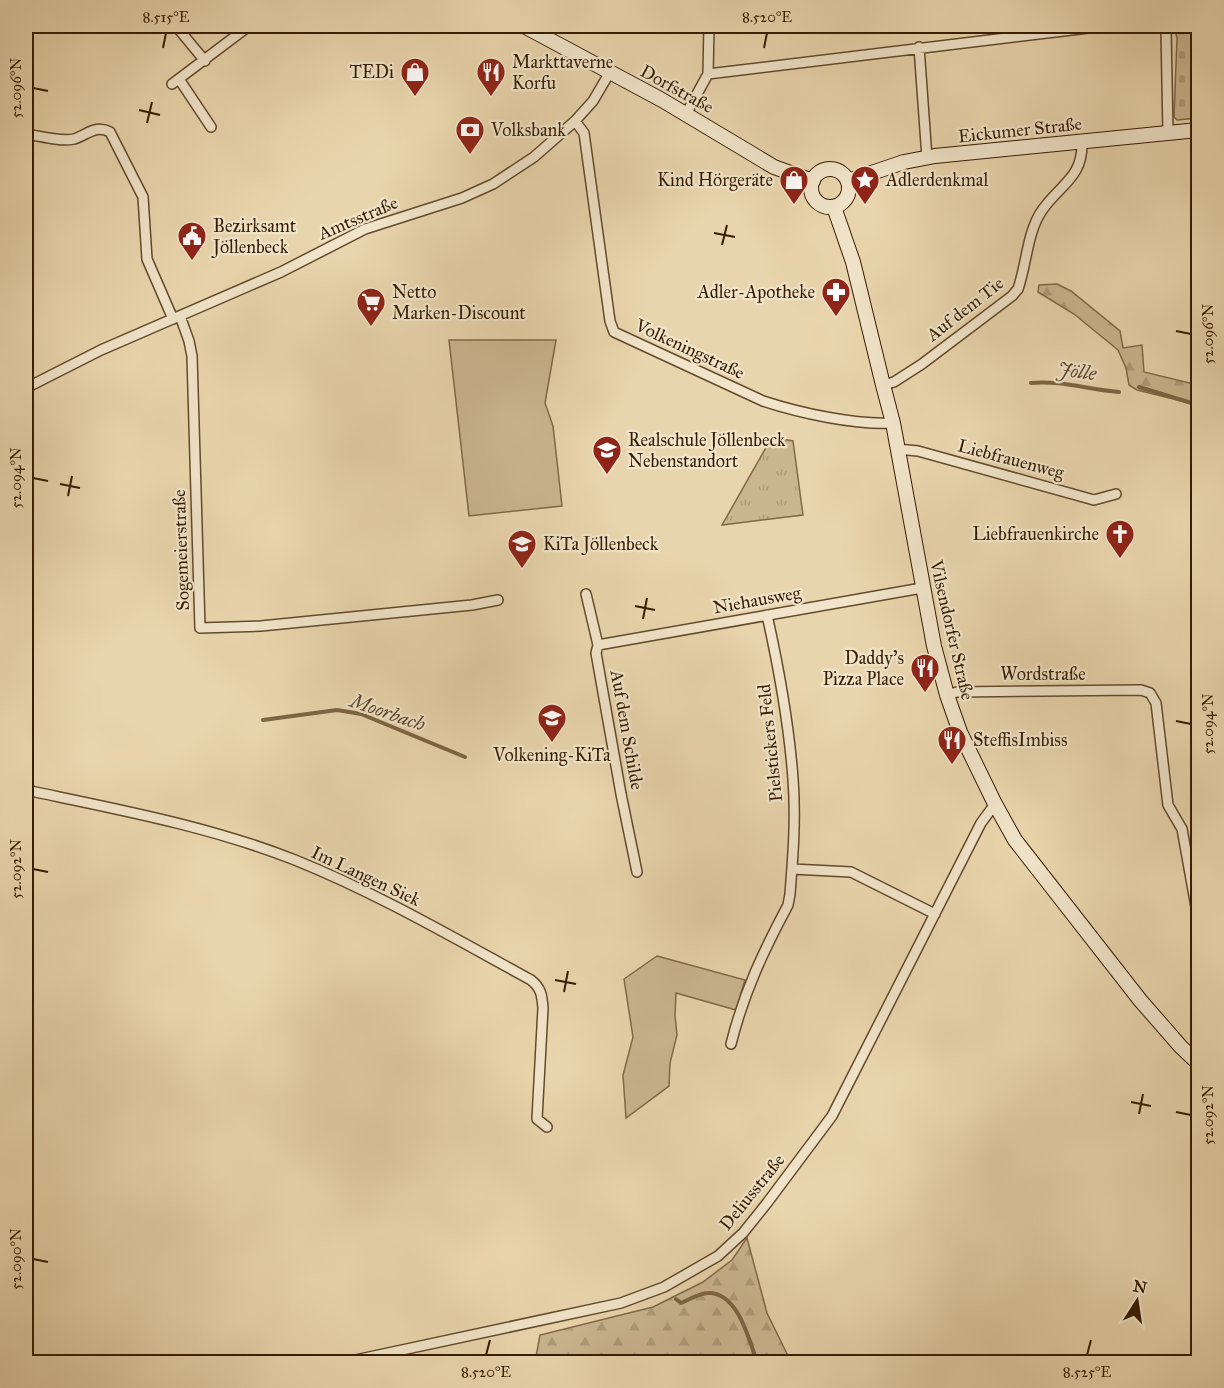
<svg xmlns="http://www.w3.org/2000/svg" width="1224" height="1388" viewBox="0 0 1224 1388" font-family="'IM FELL Great Primer',serif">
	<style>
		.grass { fill: #cab690; stroke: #806948; stroke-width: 1.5 }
		.forest { fill: url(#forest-firs); stroke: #806948; stroke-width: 1.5 }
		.cemetery { fill: url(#cemetery-stones); stroke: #806948; stroke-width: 1.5 }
		.park { fill: url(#park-tufts); stroke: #806948; stroke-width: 1.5 }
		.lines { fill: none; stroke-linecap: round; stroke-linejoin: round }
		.stream { stroke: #7c6544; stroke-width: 4 }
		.minor-casing { stroke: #624a2b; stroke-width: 12 }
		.secondary-casing { stroke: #351c00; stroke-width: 16 }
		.minor { stroke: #f1e4ca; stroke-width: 9 }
		.secondary { stroke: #f1e4ca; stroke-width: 14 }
		.ticks { fill: none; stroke: #351c00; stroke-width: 2 }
		.labels { text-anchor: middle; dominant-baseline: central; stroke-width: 4.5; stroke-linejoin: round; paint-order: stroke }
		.poi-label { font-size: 18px; fill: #351c00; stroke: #f1e4ca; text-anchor: start }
		.street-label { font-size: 18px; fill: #351c00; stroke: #f1e4ca }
		.water-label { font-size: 20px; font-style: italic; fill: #5f4728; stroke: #f1e4ca }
		.neatline { fill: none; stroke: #351c00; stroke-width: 2 }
		.ticks-label { font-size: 15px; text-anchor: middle; fill: #351c00 }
	</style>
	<defs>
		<pattern id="forest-firs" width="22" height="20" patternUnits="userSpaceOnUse" patternTransform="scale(1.5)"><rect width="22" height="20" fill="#cab690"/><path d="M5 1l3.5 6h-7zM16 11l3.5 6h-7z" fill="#ae9c7a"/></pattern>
		<pattern id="cemetery-stones" width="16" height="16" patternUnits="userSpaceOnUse" patternTransform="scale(1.5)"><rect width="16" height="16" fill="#cab690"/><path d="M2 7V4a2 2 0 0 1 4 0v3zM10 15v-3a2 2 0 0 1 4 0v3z" fill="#ae9c7a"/></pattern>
		<pattern id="park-tufts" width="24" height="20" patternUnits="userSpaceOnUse" patternTransform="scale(1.5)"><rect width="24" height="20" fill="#cab690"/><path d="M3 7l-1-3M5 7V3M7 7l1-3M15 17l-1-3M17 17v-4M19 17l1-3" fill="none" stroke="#ae9c7a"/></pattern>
	</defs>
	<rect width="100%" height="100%" fill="#e9d5ad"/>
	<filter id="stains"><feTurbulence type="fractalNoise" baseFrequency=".00333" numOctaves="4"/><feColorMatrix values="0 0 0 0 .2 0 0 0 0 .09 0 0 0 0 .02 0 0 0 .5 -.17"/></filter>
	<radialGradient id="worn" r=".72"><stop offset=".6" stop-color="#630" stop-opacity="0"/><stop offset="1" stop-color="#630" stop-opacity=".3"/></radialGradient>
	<path class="grass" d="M449,340H556L545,403L553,426L562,506L469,516Z
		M657,956L745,980L736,1010L676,993L675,1016L677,1035L670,1063L669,1086L626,1118L623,1075L633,1037L624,979Z"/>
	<path class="forest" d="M1057,284L1071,291L1120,331L1123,348L1142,345L1144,372L1198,385V405L1137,390L1129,385L1126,368L1118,350L1074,314L1038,292L1039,285Z
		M747,1238L767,1313L791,1362H535L540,1335L653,1307L703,1282L732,1260Z"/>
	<path class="cemetery" d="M1174,26H1198V118L1177,120L1174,117L1177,38Z"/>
	<path class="park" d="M772,437L793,441L803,515L722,525Z"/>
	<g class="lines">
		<path class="stream" d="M1031,383C1061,380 1089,390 1119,392
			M1139,387L1198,405
			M263,720L337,710L361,714L465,757
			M676,1299L681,1303C689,1300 699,1293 708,1293C738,1292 749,1340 757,1362"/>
		<g class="minor-casing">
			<path id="minor" d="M176,26L205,61
				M1164,26L1166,30L1168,133
				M919,47L927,158
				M708,74L1105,26
				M179,79L211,127
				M172,84L249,26
				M686,114L708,74L709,26
				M575,121L584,133L610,321L614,332L763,401C800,413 854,425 893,423
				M26,134C40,136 60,142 74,139C87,135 96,124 110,132L143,197L147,259L173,319
				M180,316L189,341L192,356L200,628L261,626L472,605L498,600
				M883,385L894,382L922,364L1012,296L1018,289C1027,263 1027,231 1043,209C1061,184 1083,177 1082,142
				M26,388L101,350L281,272L365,229L462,198L493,184L534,157L575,121L593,101L610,72
				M897,449L918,451L1094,500L1116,494
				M586,594L598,645L596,653L621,794L637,872
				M598,645L922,588
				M947,695L957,692L1141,690L1150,693L1156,703L1168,805L1182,829L1198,918
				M26,790C116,809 209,826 295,860C377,893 454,938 531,980C541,988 542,995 543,1008L537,1119L547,1127
				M792,869L851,872L935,914
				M731,1044C744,992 763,952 788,905L790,894C793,856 796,818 793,779C789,724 779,669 767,615
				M346,1362L621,1303L664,1287L718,1256L743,1233L767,1203L832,1116L981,823L995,804"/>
		</g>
		<g class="secondary-casing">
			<path id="secondary" d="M524,26L662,100L774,167L813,181
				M811 188a19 19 0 1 1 38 0a19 19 0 1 1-38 0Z
				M848,181L904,162L935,156L1198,130
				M834,207L853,262L883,385L893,423L934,646L947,695L960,732L995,804L1015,840L1140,1000L1181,1047L1198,1063"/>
		</g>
		<use href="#minor" class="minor"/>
		<use href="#secondary" class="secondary"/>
	</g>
	<path class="ticks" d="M163,48L166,33M764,48L767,33M33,88L48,91M139,110L160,115M147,123L152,102M714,233L735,237M722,245L727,225M1176,331L1191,334M33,478L48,481M60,484L80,488M68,496L72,476M635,606L655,610M643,619L647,598M1176,721L1191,724M33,869L48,872M555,980L576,984M564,992L568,971M1131,1102L1151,1106M1176,1112L1191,1115M1139,1114L1143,1094M33,1259L48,1262M486,1355L490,1340M1087,1355L1091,1340"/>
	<defs>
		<g id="shop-pin" transform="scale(1.5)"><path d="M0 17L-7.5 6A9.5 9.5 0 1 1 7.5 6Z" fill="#8f2418" stroke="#f1e4ca"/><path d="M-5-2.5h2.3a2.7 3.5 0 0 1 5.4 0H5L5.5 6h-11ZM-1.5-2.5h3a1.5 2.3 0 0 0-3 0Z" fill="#fff"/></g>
		<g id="restaurant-pin" transform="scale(1.5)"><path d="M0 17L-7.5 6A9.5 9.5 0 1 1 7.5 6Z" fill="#8f2418" stroke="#f1e4ca"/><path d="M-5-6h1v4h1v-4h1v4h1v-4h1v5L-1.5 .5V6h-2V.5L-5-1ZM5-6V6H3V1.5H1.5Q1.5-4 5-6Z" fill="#fff"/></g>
		<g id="bank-pin" transform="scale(1.5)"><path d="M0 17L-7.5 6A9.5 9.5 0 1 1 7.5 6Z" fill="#8f2418" stroke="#f1e4ca"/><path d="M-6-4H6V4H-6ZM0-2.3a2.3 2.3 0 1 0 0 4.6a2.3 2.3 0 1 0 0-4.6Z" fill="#fff"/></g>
		<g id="sight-pin" transform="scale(1.5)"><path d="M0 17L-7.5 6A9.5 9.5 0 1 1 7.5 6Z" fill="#8f2418" stroke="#f1e4ca"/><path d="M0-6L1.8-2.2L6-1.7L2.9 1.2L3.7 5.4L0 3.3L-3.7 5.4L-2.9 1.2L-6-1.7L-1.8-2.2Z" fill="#fff"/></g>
		<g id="civic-pin" transform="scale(1.5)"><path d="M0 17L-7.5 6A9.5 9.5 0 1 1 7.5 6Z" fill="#8f2418" stroke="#f1e4ca"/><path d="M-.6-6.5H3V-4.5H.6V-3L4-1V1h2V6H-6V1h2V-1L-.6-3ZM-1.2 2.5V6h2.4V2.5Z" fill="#fff"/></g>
		<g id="pharmacy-pin" transform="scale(1.5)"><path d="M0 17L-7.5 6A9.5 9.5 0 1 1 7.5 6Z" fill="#8f2418" stroke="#f1e4ca"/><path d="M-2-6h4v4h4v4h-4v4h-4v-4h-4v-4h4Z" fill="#fff"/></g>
		<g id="supermarket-pin" transform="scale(1.5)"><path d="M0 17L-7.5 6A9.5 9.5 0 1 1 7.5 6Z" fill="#8f2418" stroke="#f1e4ca"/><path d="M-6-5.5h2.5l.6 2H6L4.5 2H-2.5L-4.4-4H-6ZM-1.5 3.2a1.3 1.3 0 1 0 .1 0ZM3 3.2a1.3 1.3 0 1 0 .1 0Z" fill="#fff"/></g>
		<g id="school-pin" transform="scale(1.5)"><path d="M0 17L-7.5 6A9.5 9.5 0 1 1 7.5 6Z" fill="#8f2418" stroke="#f1e4ca"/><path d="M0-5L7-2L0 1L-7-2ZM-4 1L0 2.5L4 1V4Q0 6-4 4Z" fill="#fff"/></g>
		<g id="church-pin" transform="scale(1.5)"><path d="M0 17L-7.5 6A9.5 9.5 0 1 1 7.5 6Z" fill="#8f2418" stroke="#f1e4ca"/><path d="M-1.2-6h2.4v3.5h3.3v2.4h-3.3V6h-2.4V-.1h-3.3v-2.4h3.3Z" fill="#fff"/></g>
	</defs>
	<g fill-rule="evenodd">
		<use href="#shop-pin" x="415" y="72"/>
		<use href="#restaurant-pin" x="491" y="72"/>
		<use href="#bank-pin" x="470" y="130"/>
		<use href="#shop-pin" x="794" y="180"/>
		<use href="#sight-pin" x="865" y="180"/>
		<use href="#civic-pin" x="192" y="236"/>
		<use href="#pharmacy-pin" x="836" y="292"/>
		<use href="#supermarket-pin" x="371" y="302"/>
		<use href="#school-pin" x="607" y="450"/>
		<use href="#church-pin" x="1120" y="534"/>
		<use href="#school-pin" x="522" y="544"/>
		<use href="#restaurant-pin" x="925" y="668"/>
		<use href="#school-pin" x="552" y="718"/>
		<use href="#restaurant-pin" x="952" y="740"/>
	</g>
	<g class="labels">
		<g class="poi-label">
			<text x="512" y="62">Markttaverne<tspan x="512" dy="21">Korfu</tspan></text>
			<text x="394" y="72" text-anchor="end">TEDi</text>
			<text x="491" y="130">Volksbank</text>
			<text x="773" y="180" text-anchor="end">Kind Hörgeräte</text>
			<text x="886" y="180">Adlerdenkmal</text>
			<text x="213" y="226">Bezirksamt<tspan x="213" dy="21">Jöllenbeck</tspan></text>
			<text x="392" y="292">Netto<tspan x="392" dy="21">Marken-Discount</tspan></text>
			<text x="815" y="292" text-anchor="end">Adler-Apotheke</text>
			<text x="628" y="440">Realschule Jöllenbeck<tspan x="628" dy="21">Nebenstandort</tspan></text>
			<text x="1099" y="534" text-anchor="end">Liebfrauenkirche</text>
			<text x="543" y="544">KiTa Jöllenbeck</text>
			<text x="904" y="658" text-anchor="end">Daddy's<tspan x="904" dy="21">Pizza Place</tspan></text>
			<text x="973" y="740">SteffisImbiss</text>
			<text x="552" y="755" text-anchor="middle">Volkening-KiTa</text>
		</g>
		<g class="street-label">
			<text transform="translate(677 89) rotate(29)">Dorfstraße</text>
			<text transform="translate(1020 130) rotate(-6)">Eickumer Straße</text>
			<text transform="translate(358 218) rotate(-23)">Amtsstraße</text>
			<text transform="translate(965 309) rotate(-38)">Auf dem Tie</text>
			<text transform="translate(690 349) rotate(25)">Volkeningstraße</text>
			<text transform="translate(1011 459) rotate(15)">Liebfrauenweg</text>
			<text transform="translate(181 550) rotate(-92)">Sogemeierstraße</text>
			<text transform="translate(757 600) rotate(-10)">Niehausweg</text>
			<text transform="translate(952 630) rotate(77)">Vilsendorfer Straße</text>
			<text x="1043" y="674">Wordstraße</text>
			<text transform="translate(627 730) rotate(80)">Auf dem Schilde</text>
			<text transform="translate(770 743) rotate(-96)">Pielstickers Feld</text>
			<text transform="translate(366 876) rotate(25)">Im Langen Siek</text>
			<text transform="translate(752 1192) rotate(-51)">Deliusstraße</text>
		</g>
		<g class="water-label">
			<text transform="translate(1077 371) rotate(7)">Jölle</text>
			<text transform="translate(388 712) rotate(19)">Moorbach</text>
		</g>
	</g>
	<rect width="1224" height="1388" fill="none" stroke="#e9d5ad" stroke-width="66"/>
	<g transform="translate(1137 1301) rotate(12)" stroke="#f1e4ca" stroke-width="4.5" paint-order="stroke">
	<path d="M0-4.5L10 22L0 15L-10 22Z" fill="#351c00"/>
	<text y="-9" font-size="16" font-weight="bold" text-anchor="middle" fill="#351c00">N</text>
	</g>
	<rect x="33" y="33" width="1158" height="1322" class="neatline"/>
	<g class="ticks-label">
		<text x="166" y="22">8.515°E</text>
		<text x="767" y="22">8.520°E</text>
		<text transform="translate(16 88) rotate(-90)" y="5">52.096°N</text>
		<text transform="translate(1208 334) rotate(-90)" y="5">52.096°N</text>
		<text transform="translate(16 478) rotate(-90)" y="5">52.094°N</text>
		<text transform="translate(1208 724) rotate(-90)" y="5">52.094°N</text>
		<text transform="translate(16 869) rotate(-90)" y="5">52.092°N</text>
		<text transform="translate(1208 1115) rotate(-90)" y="5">52.092°N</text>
		<text transform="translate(16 1259) rotate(-90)" y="5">52.090°N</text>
		<text x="486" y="1377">8.520°E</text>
		<text x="1087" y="1377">8.525°E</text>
	</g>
	<rect width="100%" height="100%" filter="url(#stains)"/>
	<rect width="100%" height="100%" fill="url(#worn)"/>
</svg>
